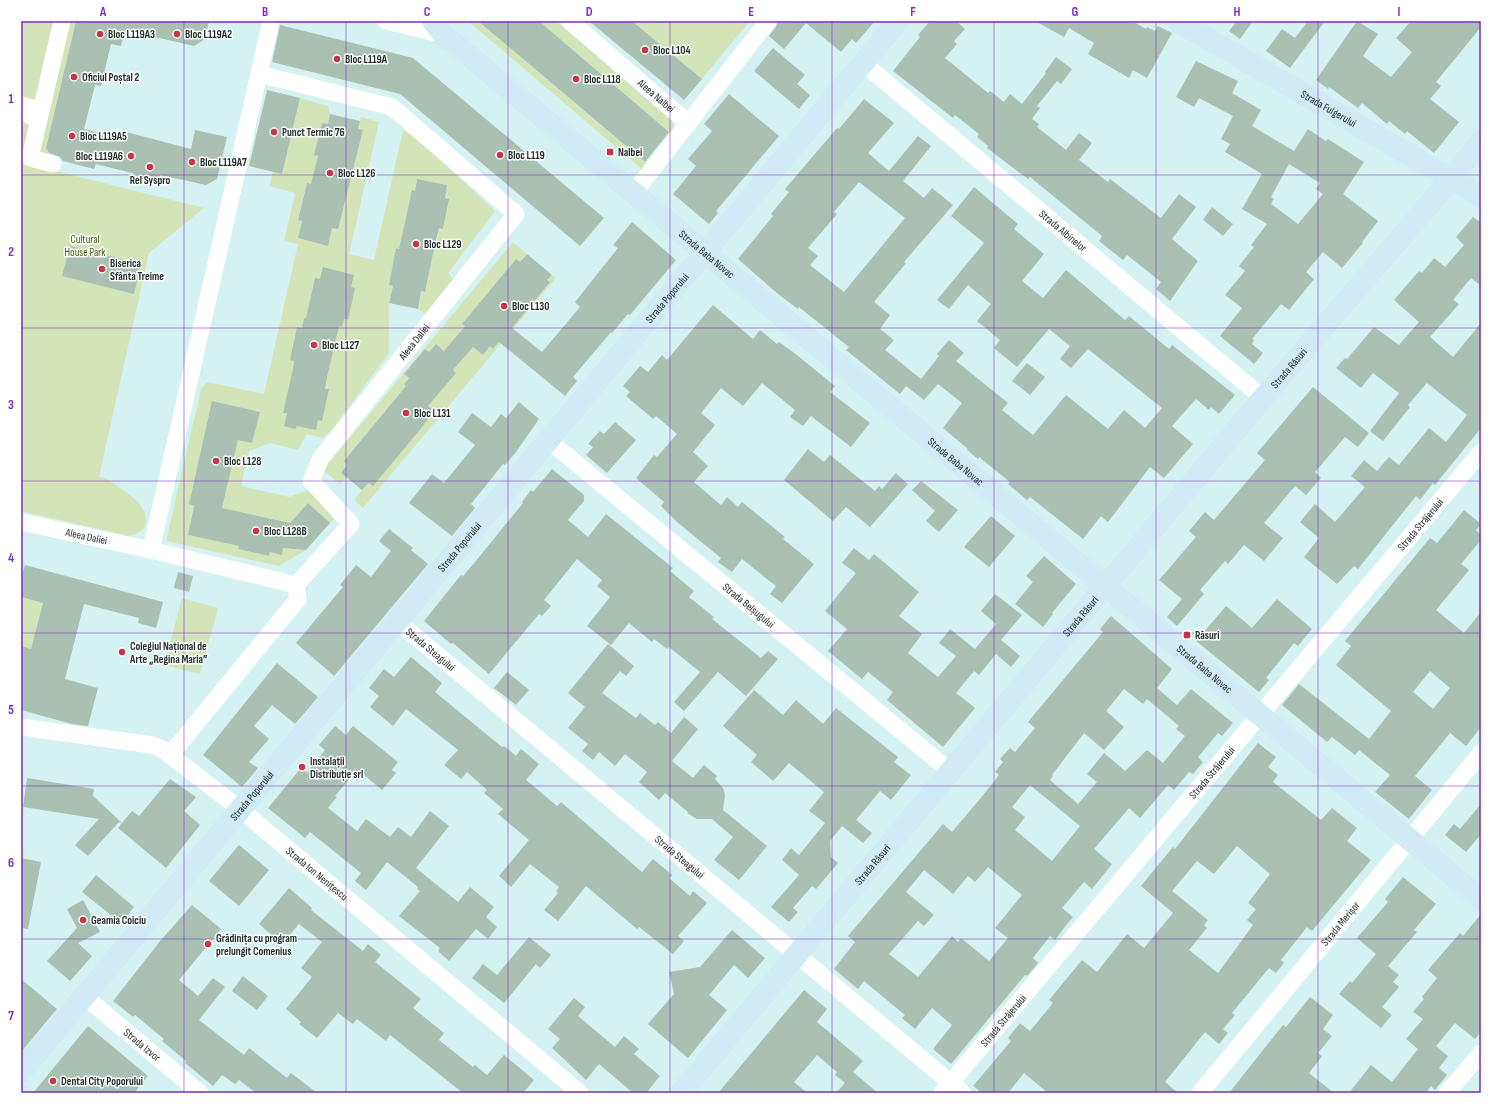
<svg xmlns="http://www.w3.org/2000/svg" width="1502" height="1114" viewBox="0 0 1502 1114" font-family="'Sofia Sans Condensed',sans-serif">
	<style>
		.green { fill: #d4e4b9 }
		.building { fill: #a9c0b2; fill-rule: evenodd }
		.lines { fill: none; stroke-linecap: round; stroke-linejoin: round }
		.street { stroke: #fff; stroke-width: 17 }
		.secondary { stroke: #d0eaf6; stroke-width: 22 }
		.grid { fill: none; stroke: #7b2cbf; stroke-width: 1; stroke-opacity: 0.55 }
		.poi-dot { fill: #c63646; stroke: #fff; stroke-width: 1.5 }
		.labels { text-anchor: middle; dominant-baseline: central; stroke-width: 3; stroke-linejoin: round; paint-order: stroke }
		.poi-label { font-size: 11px; font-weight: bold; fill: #212c2b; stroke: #fff; text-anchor: start }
		.street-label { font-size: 11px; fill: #212c2b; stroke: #fff }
		.park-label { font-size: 11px; fill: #435707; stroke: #fff }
		.neatline { fill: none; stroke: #7b2cbf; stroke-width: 1.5 }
		.grid-label { font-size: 13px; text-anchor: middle; font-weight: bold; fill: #7b2cbf }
	</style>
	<rect width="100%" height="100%" fill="#d4f2f1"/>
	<path class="green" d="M21,21H76L46,148L53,159L52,170L204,208L149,253L99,477L106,478C120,489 147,501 146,522C145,532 136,534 128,536L21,511Z
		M468,21H478L649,166L645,172Z
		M539,21H556L672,121L674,136Z
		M632,21H750L702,79Z
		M300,98L328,106L330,114L328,124L322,123L314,155L318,156L311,184L307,183L298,219L302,221L298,238L328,245L350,162L355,163L363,130L358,129L361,117L379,122L349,254L374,260L403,130L419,140L495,211L448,273L453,279L427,315L418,309L421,291L425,292L433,255L432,239L437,240L439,228L443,229L449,199L445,198L447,185L417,179L415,191H412L399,249L396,248L389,285L393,286L389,303V353L334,427L323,438L307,434L298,450L270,443L249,451L241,486L289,497L309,490L334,519L330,523L308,503L287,526L277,524L278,520L246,513L245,517L221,512L238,440L252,443L259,412L213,401L189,504L194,506L188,535L239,546L238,549L269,556L270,552L282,555L283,548L306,550L279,566L166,541L201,389L207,382L264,394L298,244L284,241L295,193L269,186L273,172L282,174Z
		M513,242L527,254L520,262L516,259L458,334L483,355L490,346L494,348L550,282L547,280L552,275L556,278L363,508L354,500C378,472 405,448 428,420L426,417L432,409L425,403L456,373L453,370L459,363L436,344L429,352L425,349L404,384L411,390L398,396L344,461L347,465L341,473L346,477L340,484L323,470Z
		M21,597L43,603L31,649L21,646Z
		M182,598L218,608L200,674L164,665Z"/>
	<path class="building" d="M76,21H209L205,39L194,46L125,30L121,46L111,44L101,86L95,85L84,129L125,139L126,132L191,149L195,130L227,137L217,179L206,185L160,175L159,180L96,164L94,169L63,161L60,157L49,153L46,148Z
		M478,21H539L669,132L645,162Z
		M589,21H632L702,79L684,100Z
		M778,21H875L856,43L852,39L841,52L806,23L784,49L769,36L776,27Z
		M930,21H956L965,29L954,41L957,44L945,58L988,93L990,91L1004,102L1010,94L1022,104L1046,73L1045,72L1056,57L1072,69L1061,84L1057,81L1037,106L1040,108L1032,119L1039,124L1037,127L1066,150L1079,133L1092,143L1079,160L1108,182L1110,179L1161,218L1179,194L1196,207L1172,239L1198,261L1170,301L1156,289L1161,282L1127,255L1123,260L1099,241L1102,236L1030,177L1028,179L987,148L988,146L977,137L979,134L955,115L953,118L893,71L920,37L918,35Z
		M1035,21H1132L1146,29L1147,27L1155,31L1158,26L1172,33L1147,78L1133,70L1129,78L1088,54L1094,43L1069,28L1064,37Z
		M1237,21H1253L1240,39L1229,31Z
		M1308,21H1325L1290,68L1266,51L1282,29L1295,38Z
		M1357,21L1378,34L1363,56L1391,77L1412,52L1396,38L1411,21H1481V27L1436,82L1441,86L1430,99L1459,122L1434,153L1407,131L1405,134L1389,121L1387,124L1362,103L1358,108L1329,87L1328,89L1316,80Z
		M280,25L413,58L604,218L580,246L400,94L272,62Z
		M773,48L805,75L797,84L810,95L799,109L754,71Z
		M1196,61L1238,81L1232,93L1261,110L1252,126L1294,151L1308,129L1326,141L1328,139L1364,162L1343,194L1378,221L1362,242L1363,243L1342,268L1323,252L1306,272L1314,279L1289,310L1281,304L1252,339L1254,340L1252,344L1263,353L1254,364L1220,336L1242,308L1225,295L1245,271L1239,266L1254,247L1251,245L1267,224L1242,209L1262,174L1225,152L1230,144L1221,139L1233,116L1199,98L1194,107L1176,97ZM1289,164L1320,183L1316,189L1323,194L1298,224L1271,204L1274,199L1271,197Z
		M267,90L300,98L282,174L249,166Z
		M729,94L779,136L716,211L718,213L709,224L673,194L696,166L688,159L712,131L704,124Z
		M864,99L894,123L868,153L889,171L918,136L931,146L903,181L924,198L932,188L953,205L904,262L906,263L874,302L890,315L880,329L894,340L885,350L921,379L939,356L937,354L949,340L964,353L956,361L1008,403L1002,410L1033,435L1066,395L1108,429L1124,410L1145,428L1162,408L1088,349L1071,368L1060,359L1070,346L1049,329L1017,367L994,348L1000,340L977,321L991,304L968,285L949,309L937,300L984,243L951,216L974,187L1018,224L1014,229L1044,254L1022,281L1043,298L1066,270L1125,320L1129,316L1169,349L1172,345L1235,395L1219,414L1211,407L1209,410L1196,399L1172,426L1193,444L1164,478L1150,467L1108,522L1101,516L1083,539L1030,497L1027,500L1008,484L1010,482L979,457L978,459L967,450L968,449L943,428L962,403L938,384L924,400L906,386L900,394L846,350L849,347L799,307L798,309L778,294L738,259L773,216L771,214L789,192L785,189L837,128L839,129ZM859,182L905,218L844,292L810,265L818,256L808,248L837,214L834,212Z
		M330,114L360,121L358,129L363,130L338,229L332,228L328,246L298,238L302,221L298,220L307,183L311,184L318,156L314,155L322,123L328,124Z
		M417,179L447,185L445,198L449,199L443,229L439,228L436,240L425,292L421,291L418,309L389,303L393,286L389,285L396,248L399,249L412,190L415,191Z
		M1212,207L1233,224L1223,236L1203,220Z
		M1473,217L1481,223V286L1471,278L1453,300L1459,304L1430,337L1453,357L1481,323V428L1435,485L1433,483L1420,500L1416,496L1358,569L1354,566L1337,584L1304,557L1319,538L1300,522L1315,504L1335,522L1365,487L1351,476L1364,460L1377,471L1389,457L1399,465L1429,428L1446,442L1467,415L1427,383L1408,405L1410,407L1383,441L1370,431L1399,393L1373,373L1361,388L1336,368L1345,358L1347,359L1374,327L1399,345L1419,322L1394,300L1419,271L1422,273L1434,258L1445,267L1464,245L1456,237Z
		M632,222L676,260L630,315L628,314L612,333L611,332L573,377L577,381L565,396L499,342L493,349L490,346L483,355L473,347L453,370L456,373L428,406L432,409L426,417L428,420L373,486L369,483L362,490L341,473L347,465L344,461L406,386L404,384L409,378L404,374L425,349L429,352L436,344L444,351L465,326L462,324L516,259L520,262L527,254L552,275L547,280L550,282L512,328L542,352L580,307L575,302L618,248L613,245Z
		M70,246L141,264L134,294L62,276Z
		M323,267L354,275L351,287L355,288L348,320L344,319L342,327L339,326L327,377L325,389H329L322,421L318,420L316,430L297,426L295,429L284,426L287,413H283L293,369L294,361L290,360L297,327L302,328L304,318H306L315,278L320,279Z
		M713,305L753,339L760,330L777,344L779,342L793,352L835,386L830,392L870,423L851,447L811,416L803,426L790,417L795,410L762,383L743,406L721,388L701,413L715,425L693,452L708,466L694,482L721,505L727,497L738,507L742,502L785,537L783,539L814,564L782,603L770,594L776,586L742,559L732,572L718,562L721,558L677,522L661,506L664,502L636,478L654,455L657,457L677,434L656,416L653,419L626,396L630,392L623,386L640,366L648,372L662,355L667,360Z
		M1027,363L1045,377L1030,395L1012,381Z
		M1313,387L1369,433L1358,447L1345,437L1315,472L1321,478L1306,495L1295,486L1264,523L1283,538L1264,561L1244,545L1228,564L1225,561L1200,590L1204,594L1177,626L1167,617L1182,599L1159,580L1196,537L1189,531L1205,512L1214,520L1265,460L1257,453Z
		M212,401L260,412L252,443L238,440L222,508L290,523L308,503L330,523L306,550L283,548L282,555L270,552L269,556L238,549L239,546L188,535L194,506L189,504Z
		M519,402L539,419L516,452L505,465L503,464L471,504L475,508L452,536L409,503L432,474L444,483L475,445L458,432L472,413L491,427L501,414L506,418Z
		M615,422L636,440L607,473L586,455L593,447L588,444L600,431L604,434Z
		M808,449L824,462L830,455L875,491L879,486L882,489L896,473L908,484L870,527L846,507L833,521L784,480Z
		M552,469L584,495V501L568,520L588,537L606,514L673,568L670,571L694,591L689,597L714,617L712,619L761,658L768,651L778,659L746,696L718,672L684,711L674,702L700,672L669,647L667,649L654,639L652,642L629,623L611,645L587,626L610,597L597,586L602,580L577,559L544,600L551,606L542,616L539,614L489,674L453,643L451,644L424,621L461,575L463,576L475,562L523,503L522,502L531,490L533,492Z
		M921,481L958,510L939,532L926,521L935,511L912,490Z
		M1464,510L1481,524L1476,530L1481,535V540L1461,564L1469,570L1436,610L1464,633L1481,612V727L1466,746L1450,733L1415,776L1432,790L1409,819L1375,792L1390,775L1359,750L1355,755L1332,737L1327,742L1282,705L1299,684L1369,739L1391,711L1336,665L1351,646L1345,641L1430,538L1437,543ZM1430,671L1450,688L1433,709L1413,692Z
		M991,516L1015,536L989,567L964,547Z
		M389,529L413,548L411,550L428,564L334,676L296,643L343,587L340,585L356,565L371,577L391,551L379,541Z
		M854,548L869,560L874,554L919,592L899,616L922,634L908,653L938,677L956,656L939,643L950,629L975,649L996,624L981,611L995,594L1022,615L1001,640L1020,656L1011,667L996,654L979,675L974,671L956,693L975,708L943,747L887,700L893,692L868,672L862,679L828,651L847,629L825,611L856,573L842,563Z
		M1044,556L1076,584L1052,613L1053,614L1043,627L1015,604L1033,582L1026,576Z
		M25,565L163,602L156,628L138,623L139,618L84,604L65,679L98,688L88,726L72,724L21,710V646L31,649L43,603L21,597V578Z
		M178,572L193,576L189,592L174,588Z
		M1277,599L1312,629L1298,646L1294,643L1266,678L1269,680L1259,692L1196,641L1226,606L1252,628Z
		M1111,616L1172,669L1157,688L1177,705L1191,689L1233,723L1222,736L1218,733L1198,757L1203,762L1193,774L1189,772L1174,790L1168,785L1140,818L1129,808L1094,849L1112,864L1092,889L1084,882L1062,908L1073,917L1064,928L1055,940L1050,936L1033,958L1038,963L1027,976L1025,975L951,1064L933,1049L952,1025L932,1008L915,1029L902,1018L905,1015L864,981L858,989L834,969L855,942L848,936L943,824L952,832L980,799L999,775L995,772L1003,762L1000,759L1010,748L1015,752L1035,728L1028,722L1103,632L1100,629ZM1124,689L1143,704L1147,699L1179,726L1176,729L1185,736L1163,763L1147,750L1125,771L1104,753L1087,774L1097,782L1078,804L1050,780L1053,776L1052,775L1084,733L1104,750L1124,727L1106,711ZM1030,785L1080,826L1052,861L1015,830L1025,817L1012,807ZM988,867L1022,895L995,928L1008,938L989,961L961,938L958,942L952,936L918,977L889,954L918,921L924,926L934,915L906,892L924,870L953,894L968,876L975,882Z
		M608,644L634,666L626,676L620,671L602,693L636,718L640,713L655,725L658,722L671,733L684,717L698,729L672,761L693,778L704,765L717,776L715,779L723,788L725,795L723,810L767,846L739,880L714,860L733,837L712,819H697L687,813L688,812L665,793L659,800L639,782L647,772L625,754L615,766L599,752L593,760L582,751L588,744L568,728L585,707L568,693Z
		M411,657L442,683L435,692L502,747L504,746L516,756L521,749L539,764L526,780L557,806L561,802L642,872L653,859L672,875L669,878L690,896L693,891L707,903L678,936L684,941L673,954L639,927L637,929L586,886L558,921L544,910L558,893L556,891L559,887L530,864L511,887L499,876L529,840L498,814L503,809L484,793L487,790L467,772L461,779L444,765L458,750L406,709L393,726L370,707L379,696L369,688L384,669L394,677Z
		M277,663L318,697L295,724L272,705L254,726L269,739L249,762L258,768L242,787L203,755Z
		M507,672L529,690L516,705L494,688Z
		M754,690L783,715L796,700L823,724L836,708L898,757L894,762L911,775L891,800L880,791L856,820L872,833L863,843L842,826L830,841L831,857L838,863L816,889L812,886L793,908L798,912L789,922L771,907L799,875L782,860L791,848L799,855L825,823L809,811L824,792L789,763L773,781L751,762L757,755L723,726Z
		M335,726L346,735L353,726L398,762L392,770L396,773L382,790L363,774L361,777L355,772L335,796L337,797L328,808L357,831L366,819L390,837L398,827L411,837L430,811L449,826L416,868L458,902L470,887L494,907L486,917L497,927L488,939L476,929L449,961L438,951L440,948L399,916L420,891L417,889L418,887L387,862L366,890L355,881L361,873L310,832L305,838L268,808L301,768L307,773L325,750L319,745Z
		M1258,743L1276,757L1268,767L1278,775L1273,782L1321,820L1332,808L1357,828L1347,841L1371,860L1312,931L1307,927L1281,960L1284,963L1276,973L1269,968L1232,1013L1235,1015L1223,1029L1228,1033L1219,1044L1205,1032L1165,1082L1178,1093H1048L1024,1073L1008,1093H982L973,1086L1011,1041L1008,1038L1020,1023L1030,1031L1053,1003L1049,1000L1082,960L1097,972L1127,934L1144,948L1173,913L1141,886L1173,847L1175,849ZM1237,846L1270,874L1248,903L1256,909L1247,920L1253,925L1218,973L1189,950L1207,928L1204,925L1208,920L1172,891L1197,861L1214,874Z
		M27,778L94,789L93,796L122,823L132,811L139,816L170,779L196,797L184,811L200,825L166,868L118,828L122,823L119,822L88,856L75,845L99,819L23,807Z
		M1481,804V834L1466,852L1445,835L1454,824L1460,829Z
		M239,845L269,870L239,906L209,881Z
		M21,858L41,862L28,929L21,928Z
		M96,875L134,907L121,923L82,892Z
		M1403,877L1436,904L1414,930L1417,932L1388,966L1399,975L1393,982L1399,987L1382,1007L1392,1015L1381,1028L1339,994L1350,981L1352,983L1376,954L1357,938L1388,902L1385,899Z
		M289,888L312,908L311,910L363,951L368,944L381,955L375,962L421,999L413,1008L444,1033L439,1040L473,1067L475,1065L487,1075L504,1055L534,1080L523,1093H463L390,1035L386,1041L357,1019L353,1024L338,1013L317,1038L299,1024L301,1022L286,1009L312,977L301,968L322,942L299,924L282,944L259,924Z
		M83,900L100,932L78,943L92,956L70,981L47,961L77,928L67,909Z
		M192,905L221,929L179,980L198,996L213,978L225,987L199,1020L244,1055L249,1048L287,1078L291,1073L317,1093H256L239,1080L235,1084L222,1075L213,1086L185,1063L186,1061L162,1041L164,1039L135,1015L133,1017L113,1001L161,940Z
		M1481,914V1032L1475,1039L1455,1023L1436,1046L1448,1056L1439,1068L1447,1075L1435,1090L1431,1086L1426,1093H1349L1371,1065L1392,1082L1418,1049L1406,1039L1423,1019L1413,1012L1424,999L1422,997L1437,978L1428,970L1460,933L1463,936Z
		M732,930L765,958L748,978L734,965L709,995L727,1010L688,1058L648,1024L674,994L669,972L700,967Z
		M529,937L551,955L540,968L536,964L504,1003L472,978L483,964L497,975Z
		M243,976L268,996L257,1010L232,991Z
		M21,979L57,1009L21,1052Z
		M804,990L827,1009L817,1022L863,1061L853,1072L878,1093H836L845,1083L835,1075L837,1072L817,1055L794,1082L807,1093H718Z
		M1310,997L1333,1015L1323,1029L1332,1036L1318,1053L1322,1056L1309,1073L1334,1093H1229L1283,1025L1286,1027Z
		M574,998L585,1007L578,1016L615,1047L624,1036L639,1049L634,1054L660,1076L646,1093H633L599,1064L586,1080L552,1048L560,1039L548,1029Z
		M88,1026L148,1076L134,1093H33Z"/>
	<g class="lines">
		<g class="street">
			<path d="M386,21L444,35"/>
			<path id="s1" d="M570,21L688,123"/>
			<path id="s2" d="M863,63L1263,398"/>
			<path d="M21,105L32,108L30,116"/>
			<path d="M53,164L30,158L62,21"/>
			<path d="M633,194L768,21"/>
			<path id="s3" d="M548,440L950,771"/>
			<path id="s4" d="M21,522L151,550L296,585L351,524L311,481L321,458L516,214L392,107L259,74"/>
			<path d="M151,550L271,21"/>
			<path id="s5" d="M397,621L963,1093"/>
			<path id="s6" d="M21,727L152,745L162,749L240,809L580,1093"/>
			<path d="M171,754L298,599L296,585"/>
			<path id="s7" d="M84,996L200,1093"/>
			<path id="s8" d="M942,1093L1481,452"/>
			<path id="s9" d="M1200,1093L1481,753"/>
			<path d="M1447,1093L1481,1053"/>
		</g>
		<g class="secondary">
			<path id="s10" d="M433,21L444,35L1481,899"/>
			<path id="s11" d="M1177,21L1481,196"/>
			<path id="s12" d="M21,1072L898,21"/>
			<path id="s13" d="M681,1093L1263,398L1451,179L1481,141"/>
		</g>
	</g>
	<path class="grid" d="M184,21V1093M346,21V1093M508,21V1093M670,21V1093M832,21V1093M994,21V1093M1156,21V1093M1318,21V1093M21,175H1481M21,328H1481M21,481H1481M21,633H1481M21,786H1481M21,939H1481"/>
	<g class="poi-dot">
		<circle cx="100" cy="34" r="4"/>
		<circle cx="177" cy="34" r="4"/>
		<circle cx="645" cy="50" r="4"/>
		<circle cx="337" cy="59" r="4"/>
		<circle cx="74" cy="77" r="4"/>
		<circle cx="576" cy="79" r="4"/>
		<circle cx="274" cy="132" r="4"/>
		<circle cx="72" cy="136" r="4"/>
		<rect x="606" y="148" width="8" height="8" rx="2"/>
		<circle cx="500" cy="155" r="4"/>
		<circle cx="131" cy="156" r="4"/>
		<circle cx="192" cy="162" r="4"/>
		<circle cx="150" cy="167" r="4"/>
		<circle cx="330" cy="173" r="4"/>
		<circle cx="416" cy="244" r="4"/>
		<circle cx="102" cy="269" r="4"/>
		<circle cx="504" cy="306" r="4"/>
		<circle cx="314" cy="345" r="4"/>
		<circle cx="406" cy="413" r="4"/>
		<circle cx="216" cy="461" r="4"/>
		<circle cx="256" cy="531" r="4"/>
		<rect x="1183" y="631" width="8" height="8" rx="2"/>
		<circle cx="122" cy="652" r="4"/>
		<circle cx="302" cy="767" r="4"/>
		<circle cx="83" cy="920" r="4"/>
		<circle cx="208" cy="944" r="4"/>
		<circle cx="53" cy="1081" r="4"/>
	</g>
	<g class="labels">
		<g class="poi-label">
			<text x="108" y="34">Bloc L119A3</text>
			<text x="185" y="34">Bloc L119A2</text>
			<text x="653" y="50">Bloc L104</text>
			<text x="345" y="59">Bloc L119A</text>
			<text x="82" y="77">Oficiul Poștal 2</text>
			<text x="584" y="79">Bloc L118</text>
			<text x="282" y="132">Punct Termic 76</text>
			<text x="80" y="136">Bloc L119A5</text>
			<text x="618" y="152">Nalbei</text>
			<text x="508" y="155">Bloc L119</text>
			<text x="123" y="156" text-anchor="end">Bloc L119A6</text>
			<text x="200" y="162">Bloc L119A7</text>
			<text x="338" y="173">Bloc L126</text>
			<text x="150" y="180" text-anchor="middle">Rel Syspro</text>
			<text x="424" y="244">Bloc L129</text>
			<text x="110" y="263">Biserica<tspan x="110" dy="13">Sfânta Treime</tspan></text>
			<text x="512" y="306">Bloc L130</text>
			<text x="322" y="345">Bloc L127</text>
			<text x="414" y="413">Bloc L131</text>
			<text x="224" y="461">Bloc L128</text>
			<text x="264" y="531">Bloc L128B</text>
			<text x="1195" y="635">Răsuri</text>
			<text x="130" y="646">Colegiul Național de<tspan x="130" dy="13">Arte „Regina Maria”</tspan></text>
			<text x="310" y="761">Instalații<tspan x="310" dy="13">Distribuție srl</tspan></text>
			<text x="91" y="920">Geamia Coiciu</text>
			<text x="216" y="938">Grădinița cu program<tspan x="216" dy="13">prelungit Comenius</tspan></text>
			<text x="61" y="1081">Dental City Poporului</text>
		</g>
		<g class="street-label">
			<text stroke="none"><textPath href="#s1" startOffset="114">Aleea Nalbei</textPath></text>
			<text stroke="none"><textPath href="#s11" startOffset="175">Strada Fulgerului</textPath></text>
			<text stroke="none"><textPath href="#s2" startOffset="261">Strada Albinelor</textPath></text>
			<text stroke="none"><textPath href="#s10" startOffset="360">Strada Baba Novac</textPath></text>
			<text stroke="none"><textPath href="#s12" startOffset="1008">Strada Poporului</textPath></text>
			<text stroke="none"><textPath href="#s4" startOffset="597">Aleea Daliei</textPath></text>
			<text stroke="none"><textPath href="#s13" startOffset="946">Strada Răsuri</textPath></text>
			<text stroke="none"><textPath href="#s10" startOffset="684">Strada Baba Novac</textPath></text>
			<text stroke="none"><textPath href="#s8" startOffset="743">Strada Străjerului</textPath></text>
			<text stroke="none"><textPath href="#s4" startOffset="67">Aleea Daliei</textPath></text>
			<text stroke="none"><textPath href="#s12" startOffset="684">Strada Poporului</textPath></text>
			<text stroke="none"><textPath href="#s3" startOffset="260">Strada Belșugului</textPath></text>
			<text stroke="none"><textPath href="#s13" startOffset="622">Strada Răsuri</textPath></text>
			<text stroke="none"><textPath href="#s5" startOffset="44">Strada Steagului</textPath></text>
			<text stroke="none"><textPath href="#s10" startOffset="1008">Strada Baba Novac</textPath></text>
			<text stroke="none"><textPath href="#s8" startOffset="419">Strada Străjerului</textPath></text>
			<text stroke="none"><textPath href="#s12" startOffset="360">Strada Poporului</textPath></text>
			<text stroke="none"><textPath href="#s5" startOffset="368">Strada Steagului</textPath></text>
			<text stroke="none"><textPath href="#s13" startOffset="298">Strada Răsuri</textPath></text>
			<text stroke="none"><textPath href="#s6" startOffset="342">Strada Ion Nenițescu</textPath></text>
			<text stroke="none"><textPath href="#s9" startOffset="220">Strada Merișor</textPath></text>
			<text stroke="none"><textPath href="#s8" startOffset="95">Strada Străjerului</textPath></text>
			<text stroke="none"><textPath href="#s7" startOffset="76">Strada Izvor</textPath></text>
		</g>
		<g class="park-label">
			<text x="85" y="239">Cultural<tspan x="85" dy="13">House Park</tspan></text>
		</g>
	</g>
	<rect width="1502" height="1114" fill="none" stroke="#ffffff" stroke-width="44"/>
	<rect x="22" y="22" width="1458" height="1070" class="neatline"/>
	<g class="grid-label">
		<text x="103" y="16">A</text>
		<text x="265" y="16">B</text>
		<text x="427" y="16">C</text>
		<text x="589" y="16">D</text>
		<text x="751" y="16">E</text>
		<text x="913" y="16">F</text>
		<text x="1075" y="16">G</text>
		<text x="1237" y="16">H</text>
		<text x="1399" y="16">I</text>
		<text x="11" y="103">1</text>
		<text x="11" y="256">2</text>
		<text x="11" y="409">3</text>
		<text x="11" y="562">4</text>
		<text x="11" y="714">5</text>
		<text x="11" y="867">6</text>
		<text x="11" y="1020">7</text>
	</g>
</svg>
